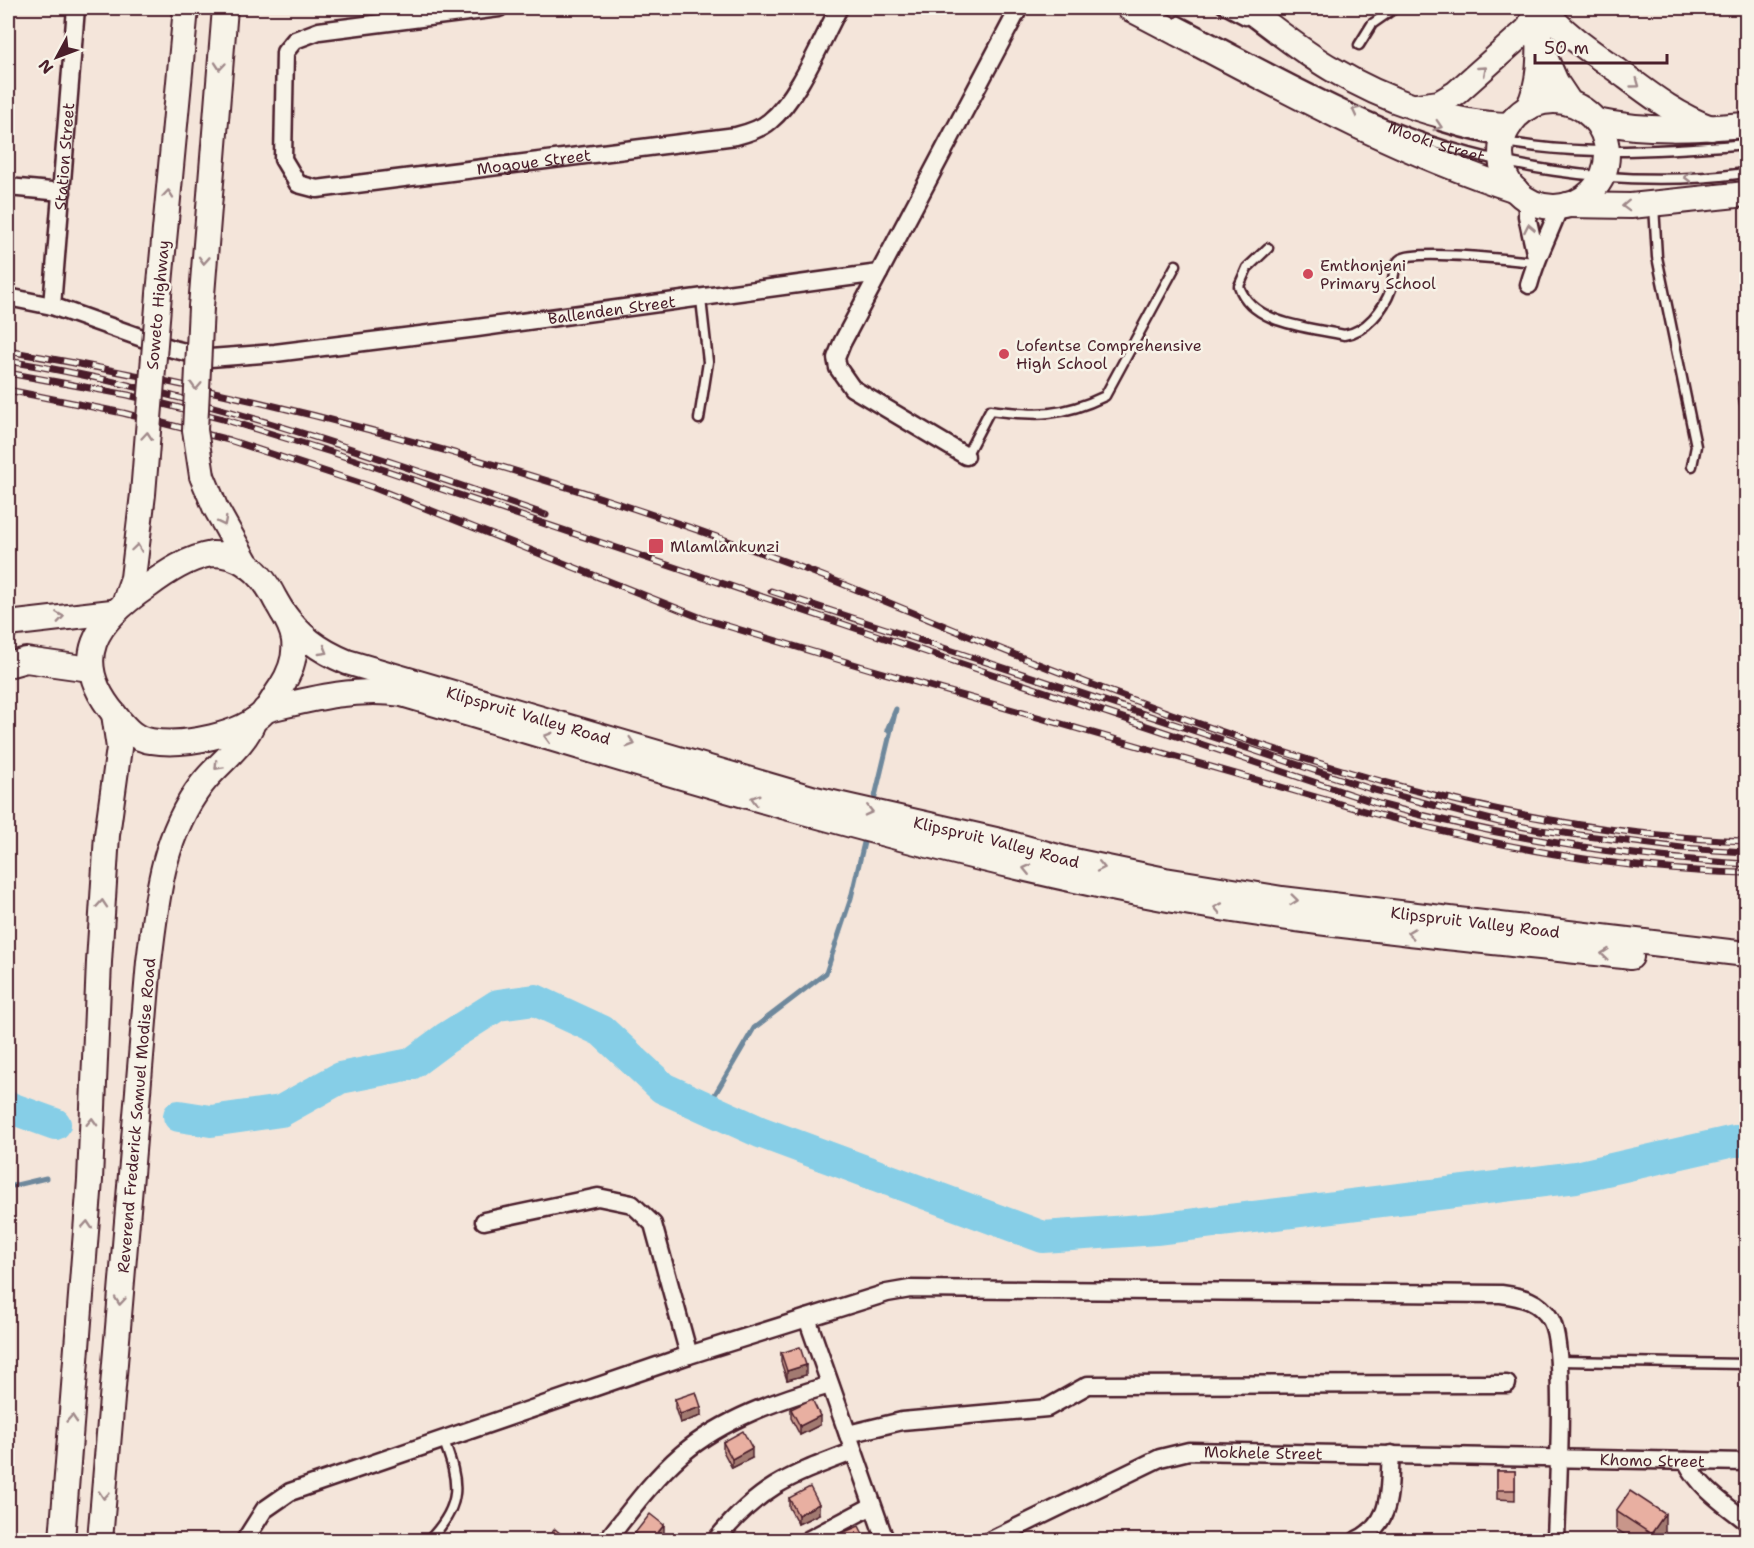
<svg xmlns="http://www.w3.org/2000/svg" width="1754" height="1548" viewBox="0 0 1754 1548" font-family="'Shantell Sans',sans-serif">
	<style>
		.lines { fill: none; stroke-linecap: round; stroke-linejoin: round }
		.stream { stroke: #6e889c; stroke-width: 5 }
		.river { stroke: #86cee7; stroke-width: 32 }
		.lane-casing { stroke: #4a1f2b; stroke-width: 13 }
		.street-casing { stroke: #4a1f2b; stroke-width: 21 }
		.secondary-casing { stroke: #4a1f2b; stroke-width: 28 }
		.lane { stroke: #f7f3e8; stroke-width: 8 }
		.street { stroke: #f7f3e8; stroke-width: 16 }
		.secondary { stroke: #f7f3e8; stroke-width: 24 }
		.rail-casing { stroke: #4a1f2b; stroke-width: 7 }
		.rail { stroke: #f7f3e8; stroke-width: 4.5; stroke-dasharray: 14; stroke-linecap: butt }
		.secondary-bridge-casing { stroke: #4a1f2b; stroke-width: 28; stroke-linecap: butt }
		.secondary-bridge { stroke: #f7f3e8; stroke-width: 24 }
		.wall { fill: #c8968a; stroke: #4a1f2b; stroke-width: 1.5 }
		.shaded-wall { fill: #a27a71; stroke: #4a1f2b; stroke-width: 1.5 }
		.building { fill: #e8afa1; stroke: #4a1f2b; stroke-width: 1.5 }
		.oneway { stroke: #a0898a }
		.poi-dot { fill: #d1495b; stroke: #f7f3e8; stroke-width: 2 }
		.labels { text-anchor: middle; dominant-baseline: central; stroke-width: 5; stroke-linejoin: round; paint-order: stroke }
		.street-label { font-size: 16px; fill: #4a1f2b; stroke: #f7f3e8 }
		.poi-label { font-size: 16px; fill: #4a1f2b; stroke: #f7f3e8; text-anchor: start }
	</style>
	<rect width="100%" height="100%" fill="#f4e5da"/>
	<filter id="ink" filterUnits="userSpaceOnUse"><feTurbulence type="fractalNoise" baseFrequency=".0167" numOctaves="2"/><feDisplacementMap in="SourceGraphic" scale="12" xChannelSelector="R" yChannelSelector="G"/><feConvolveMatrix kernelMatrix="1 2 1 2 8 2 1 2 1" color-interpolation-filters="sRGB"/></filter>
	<g filter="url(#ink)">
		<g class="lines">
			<path class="stream" d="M873,805L896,709L887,730
				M707,1108L754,1028L826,973L851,898L866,834
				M8,1187L46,1178"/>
			<path class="river" d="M8,1107L55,1124
				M179,1116L211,1121L281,1111L340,1078L411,1064L446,1038L498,1005L535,1000L602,1031L663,1088L760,1132L1043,1237L1156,1229L1576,1177L1734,1141H1746"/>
			<g class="lane-casing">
				<g id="lane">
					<path d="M1222,8L1245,20"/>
					<path id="s1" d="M1179,21C1242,53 1304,89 1369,117C1485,169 1621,190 1746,173"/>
					<path d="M1359,45L1372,24L1395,8"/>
					<path d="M1440,126C1541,159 1643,153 1746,144"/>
					<path d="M1654,205L1657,257L1696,446L1692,466"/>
					<path d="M1268,248L1247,268L1239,286C1252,325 1310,327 1344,335C1366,332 1384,309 1391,289C1394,280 1393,264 1401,259C1416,249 1512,260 1534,262"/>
					<path d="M699,419L708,362L701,299"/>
					<path d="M966,456L990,410C1036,416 1062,417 1105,396L1176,265"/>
					<path d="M1558,1361L1746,1364"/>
					<path d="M429,1540C463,1505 460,1483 443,1439"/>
				</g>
			</g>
			<g class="street-casing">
				<g id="street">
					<path id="s2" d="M499,8L319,31L295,40L285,52L283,159L298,184L317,189L736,136C748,133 761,129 770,121C799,97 821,41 839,8"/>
					<path d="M8,187L62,192"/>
					<path d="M1527,199V216L1536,257"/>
					<path d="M879,273L842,343L836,358L838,368L852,388L966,456"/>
					<path d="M1529,285C1536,258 1549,235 1559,208"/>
					<path id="s3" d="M8,297L52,306L173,349L210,358L275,353L477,328L879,273L1019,8"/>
					<path id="s4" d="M52,306L76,8"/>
					<path d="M484,1221L598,1197L632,1204L653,1224L689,1355"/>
					<path d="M807,1318L885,1540"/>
					<path d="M848,1434L902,1421L1047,1408L1088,1385L1507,1384"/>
					<path d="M1686,1461C1700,1488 1723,1503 1746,1521"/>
					<path d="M245,1540L264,1510L290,1492L689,1355L887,1293L910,1289L1501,1294C1522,1297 1539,1300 1551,1320C1567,1348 1557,1500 1556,1540"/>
					<path d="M607,1540C630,1511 653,1479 682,1454C723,1419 778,1400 830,1385"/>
					<path d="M716,1540C760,1486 789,1476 852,1452"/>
					<path d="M808,1540L872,1506"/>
					<path id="s5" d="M991,1540L1160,1458L1189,1451L1746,1462"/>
					<path d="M1357,1540C1394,1522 1388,1491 1391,1454"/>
				</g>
			</g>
			<g class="secondary-casing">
				<g id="secondary">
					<path d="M1129,8C1255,73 1380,146 1516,190"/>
					<path d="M1246,8C1274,28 1302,52 1332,69C1384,100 1449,124 1510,125"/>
					<path d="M1543,8C1563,33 1590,51 1617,70C1648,93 1675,115 1711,128"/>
					<path d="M1541,48L1556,82L1570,103"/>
					<circle cx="1554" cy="154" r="53"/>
					<path d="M1417,106L1439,103L1456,93L1528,29L1538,8"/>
					<path d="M1528,108C1543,79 1539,42 1539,10"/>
					<path d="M1596,121C1647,132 1695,129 1746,125"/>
					<path d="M1567,205L1631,206L1746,194"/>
					<path d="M159,294L186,8"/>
					<path d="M201,307L225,8"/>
					<path d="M202,476L215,507L248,566"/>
					<path d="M212,554C242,554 262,573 275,599C282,612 292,624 294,640C296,656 290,673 281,687C276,694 271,703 266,710C243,736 183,746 151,741C134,739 125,727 115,715C68,659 96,621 148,586C167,572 188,558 212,554Z"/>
					<path d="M125,601L133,578L143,494"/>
					<path id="s6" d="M282,611C300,636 318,650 347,662L815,799L1000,841L1069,860L1165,880L1282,899L1746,954"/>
					<path d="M8,624L112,612"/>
					<path d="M8,665L26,660L90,669"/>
					<path d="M265,710C311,699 356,687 402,694C633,762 862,835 1098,885C1273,923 1453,937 1631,957"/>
					<path d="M62,1540L90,1180L99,962L107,835L119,748L114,714"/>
					<path id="s7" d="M100,1540L149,962C157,898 162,837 202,784C218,763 245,746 254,720"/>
				</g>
			</g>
			<use href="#lane" class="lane"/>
			<use href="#street" class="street"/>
			<use href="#secondary" class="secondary"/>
			<g class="rail-casing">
				<path id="rail" d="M8,351C274,397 536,469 789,563C877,596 963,635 1051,669C1275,755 1505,833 1746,841
					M8,361C193,391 369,454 546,515
					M8,373L128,395L223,419L331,452L1379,804C1500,837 1622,857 1746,864
					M8,390L123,413L229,440L372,487L704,619L870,669L1368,812C1491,845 1618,871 1746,873
					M771,591L1371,789L1499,822L1540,830L1682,848L1746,852"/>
			</g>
			<use href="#rail" class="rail"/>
			<g class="secondary-bridge-casing">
				<path id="secondary-bridge" d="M201,307L195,430L202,476
					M143,494L159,294"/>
			</g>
			<use href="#secondary-bridge" class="secondary-bridge"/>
		</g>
		<path class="wall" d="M1746,380V435H1745L1738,396V382Z
			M781,1353L806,1375L787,1380L781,1362Z
			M675,1399L701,1416L680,1423L675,1408Z
			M791,1409L820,1425L800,1435L791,1418Z
			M723,1442L752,1458L732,1468L723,1451Z
			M1497,1471H1515V1500L1497,1499Z
			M789,1498L819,1514L798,1524L789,1507Z
			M1616,1511L1665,1532L1659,1540H1633L1616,1529Z
			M635,1533L664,1535L659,1540H635Z"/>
		<path class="shaded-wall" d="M806,1365V1375L787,1380V1371Z
			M701,1407V1416L680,1423V1414Z
			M820,1416V1425L800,1435V1426Z
			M752,1448V1458L732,1468V1459Z
			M819,1504V1514L798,1524V1515Z
			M1665,1514V1532L1659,1540H1651V1534Z
			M664,1525V1535L659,1540H652Z"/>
		<path class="building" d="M1746,380V421H1745L1738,382Z
			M800,1347L806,1365L787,1371L781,1353Z
			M696,1392L701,1407L680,1414L675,1399Z
			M812,1399L820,1416L800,1426L791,1409Z
			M743,1431L752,1448L732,1459L723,1442Z
			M1497,1471H1515V1490H1497Z
			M810,1487L819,1504L798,1515L789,1498Z
			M1630,1491L1665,1514L1651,1534L1616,1511Z
			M650,1514L664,1525L652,1540H645L635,1533Z
			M859,1526L866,1540H843L840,1534Z
			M555,1529L568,1540H545Z"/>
		<defs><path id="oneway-chevron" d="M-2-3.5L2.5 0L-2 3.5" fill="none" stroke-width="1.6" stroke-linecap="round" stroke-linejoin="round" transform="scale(1.5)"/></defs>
		<g class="oneway">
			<use href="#oneway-chevron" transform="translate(220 66) rotate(95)"/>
			<use href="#oneway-chevron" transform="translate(1483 70) rotate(-41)"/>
			<use href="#oneway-chevron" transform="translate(1636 84) rotate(36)"/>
			<use href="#oneway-chevron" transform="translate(1356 111) rotate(-153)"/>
			<use href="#oneway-chevron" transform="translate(1438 126) rotate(18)"/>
			<use href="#oneway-chevron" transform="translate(1688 177) rotate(180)"/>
			<use href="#oneway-chevron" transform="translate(168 194) rotate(-85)"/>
			<use href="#oneway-chevron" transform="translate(1626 206) rotate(178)"/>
			<use href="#oneway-chevron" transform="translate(1529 228) rotate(-101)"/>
			<use href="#oneway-chevron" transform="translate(204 260) rotate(94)"/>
			<use href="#oneway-chevron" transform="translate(196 386) rotate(92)"/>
			<use href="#oneway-chevron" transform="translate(147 436) rotate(-85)"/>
			<use href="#oneway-chevron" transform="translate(223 522) rotate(63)"/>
			<use href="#oneway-chevron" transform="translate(137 548) rotate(-82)"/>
			<use href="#oneway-chevron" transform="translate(60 617) rotate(-8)"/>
			<use href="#oneway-chevron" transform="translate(324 651) rotate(30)"/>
			<use href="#oneway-chevron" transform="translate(548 737) rotate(-164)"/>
			<use href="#oneway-chevron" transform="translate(631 743) rotate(17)"/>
			<use href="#oneway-chevron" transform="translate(218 766) rotate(133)"/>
			<use href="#oneway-chevron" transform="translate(755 799) rotate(-163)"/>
			<use href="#oneway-chevron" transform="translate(869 811) rotate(13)"/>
			<use href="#oneway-chevron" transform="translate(1101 867) rotate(12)"/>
			<use href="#oneway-chevron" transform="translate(1027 869) rotate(-167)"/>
			<use href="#oneway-chevron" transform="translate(1294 900) rotate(6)"/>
			<use href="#oneway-chevron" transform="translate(102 904) rotate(-86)"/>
			<use href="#oneway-chevron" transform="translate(1218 908) rotate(-169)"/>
			<use href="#oneway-chevron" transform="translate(1411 933) rotate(-173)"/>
			<use href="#oneway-chevron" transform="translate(1605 954) rotate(-174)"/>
			<use href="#oneway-chevron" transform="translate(92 1122) rotate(-88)"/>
			<use href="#oneway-chevron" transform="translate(87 1225) rotate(-86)"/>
			<use href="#oneway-chevron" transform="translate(120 1301) rotate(95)"/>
			<use href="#oneway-chevron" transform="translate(72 1419) rotate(-86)"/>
			<use href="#oneway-chevron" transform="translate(104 1495) rotate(95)"/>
		</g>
	</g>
	<g class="poi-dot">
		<circle cx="1308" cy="274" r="6"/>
		<circle cx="1004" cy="354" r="6"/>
		<rect x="648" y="538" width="16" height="16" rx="3"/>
	</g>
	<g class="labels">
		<g class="street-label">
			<text stroke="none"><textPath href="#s1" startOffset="285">Mooki Street</textPath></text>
			<text stroke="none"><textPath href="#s4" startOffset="150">Station Street</textPath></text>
			<text stroke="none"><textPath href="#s2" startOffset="597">Mogoye Street</textPath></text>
			<text transform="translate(158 305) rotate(-85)">Soweto Highway</text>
			<text stroke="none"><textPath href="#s3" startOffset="616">Ballenden Street</textPath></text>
			<text stroke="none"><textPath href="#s6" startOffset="273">Klipspruit Valley Road</textPath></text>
			<text stroke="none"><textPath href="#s6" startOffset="758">Klipspruit Valley Road</textPath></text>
			<text stroke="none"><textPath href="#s6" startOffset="1244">Klipspruit Valley Road</textPath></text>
			<text stroke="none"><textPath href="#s7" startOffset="426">Reverend Frederick Samuel Modise Road</textPath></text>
			<text stroke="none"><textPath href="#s5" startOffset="292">Mokhele Street</textPath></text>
			<text stroke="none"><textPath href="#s5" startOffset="681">Khomo Street</textPath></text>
		</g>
		<g class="poi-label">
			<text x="1320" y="265">Emthonjeni<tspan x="1320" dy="18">Primary School</tspan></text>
			<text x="1016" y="345">Lofentse Comprehensive<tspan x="1016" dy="18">High School</tspan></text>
			<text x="670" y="546">Mlamlankunzi</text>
		</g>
	</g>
	<rect width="1754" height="1548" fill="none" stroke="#f7f3e8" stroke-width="30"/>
	<rect x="15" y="15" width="1724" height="1518" fill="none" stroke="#4a1f2b" stroke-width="2" filter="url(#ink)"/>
	<g transform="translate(57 57) rotate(229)" stroke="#f7f3e8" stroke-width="4.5" paint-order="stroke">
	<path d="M0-4.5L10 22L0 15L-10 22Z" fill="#4a1f2b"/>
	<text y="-9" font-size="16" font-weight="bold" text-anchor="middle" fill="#4a1f2b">N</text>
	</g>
	<path d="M1535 54v9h132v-9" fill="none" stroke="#4a1f2b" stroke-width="3"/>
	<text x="1544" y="54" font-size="18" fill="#4a1f2b" stroke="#f7f3e8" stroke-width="4.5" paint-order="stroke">50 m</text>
</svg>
